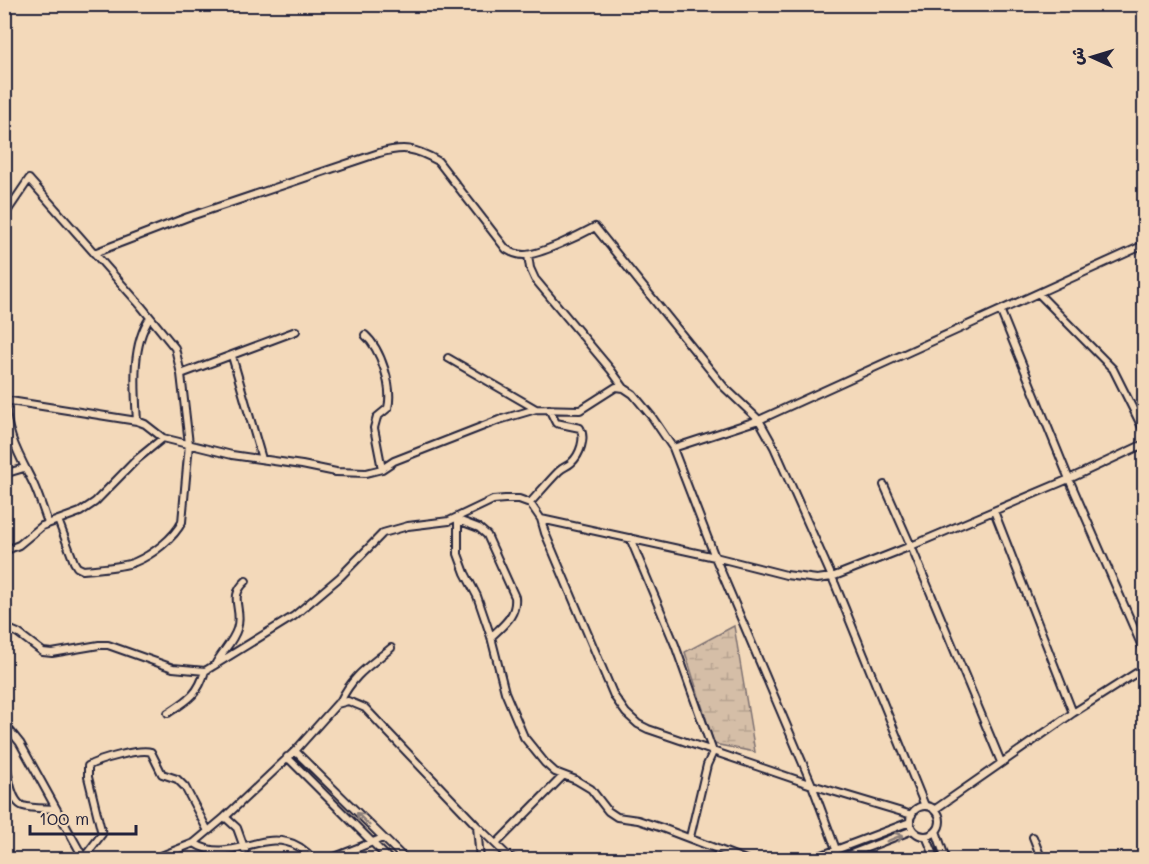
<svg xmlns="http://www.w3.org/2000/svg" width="1149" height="864" viewBox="0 0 1149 864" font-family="Mali,'Playpen Sans Arabic',sans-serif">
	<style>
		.wetland { fill: url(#wetland-marsh); stroke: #7c7071; stroke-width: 1.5 }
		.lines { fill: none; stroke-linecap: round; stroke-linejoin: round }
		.street-casing { stroke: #22223b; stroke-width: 10 }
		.street { stroke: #f3d9ba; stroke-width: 6 }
		.oneway { stroke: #8a7e7a }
	</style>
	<defs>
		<pattern id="wetland-marsh" width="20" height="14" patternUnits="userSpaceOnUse" patternTransform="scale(1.5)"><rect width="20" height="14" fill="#d5bea7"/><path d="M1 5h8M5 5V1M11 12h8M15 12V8" fill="none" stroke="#b7a391"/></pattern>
	</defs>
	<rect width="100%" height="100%" fill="#f3d9ba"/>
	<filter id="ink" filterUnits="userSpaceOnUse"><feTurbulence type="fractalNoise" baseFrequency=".0167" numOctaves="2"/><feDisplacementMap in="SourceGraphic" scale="12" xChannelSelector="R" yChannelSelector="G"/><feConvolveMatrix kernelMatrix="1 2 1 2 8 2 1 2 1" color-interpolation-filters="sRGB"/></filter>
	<g filter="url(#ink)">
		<path class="wetland" d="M734,626L755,752L714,744L685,652Z"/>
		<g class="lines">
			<g class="street-casing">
				<path id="street" d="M4,216L29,179L141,306L175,348L181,374L189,444L182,522C174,538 152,555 135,562C120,568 99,568 83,570L77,567L74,562L58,520
					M94,253L188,217L379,153C404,146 415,148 438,161L506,249C512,253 517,255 524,255C540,255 580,235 595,227L724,387L759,420L774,447L835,584L925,806
					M528,255L530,268L535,279L611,370L624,388
					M1039,294L1113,369L1144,431
					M1001,312L1069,479L1144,651
					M365,335C381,349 393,387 388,408L377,417L374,428L382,469
					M232,356L262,459
					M448,358L536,409
					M181,374L296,331
					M4,400L137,421L145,424L163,438L232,455L302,465L336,472L366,473L382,469L394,461L499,420L536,409L580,410L616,387L624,388L633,394L652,417L673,448L715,557L812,785L840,860
					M6,400C4,430 20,457 33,483C39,496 43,509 48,523
					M137,421C135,389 131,345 150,318
					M673,448L759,420L1144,245
					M4,474L24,468
					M884,485L911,546L1001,762
					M530,503C540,492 549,481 559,471C563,467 568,466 571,463C580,455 586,438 580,428L556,423L549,409
					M994,511L1073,713
					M458,517V554L465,573L477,596L491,637L505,692L524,737L545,763L555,772L576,780L591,789L608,811L617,817L638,820L662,828L746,860
					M541,519L715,557L786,575L817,579L832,577L911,546L1069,479L1144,444
					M458,520L479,528L487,535L515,597C517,616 503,625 491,637
					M630,538L675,645L713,752L707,765L690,837
					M4,551L19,545L42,526L80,512L95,502L136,460L163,438
					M4,627L18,633L43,652L52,653L99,645H108L173,668L205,671L294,616L340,577L383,533L408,526L449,521L493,500L505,499H519L530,503L541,519L545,533L614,696L626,713L638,724L648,729L812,785L912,815
					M215,665C221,653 233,642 237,629C244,609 227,598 246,581
					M340,702C353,675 368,667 391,648
					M168,713C188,700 198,695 205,671
					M4,723L20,743L83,857
					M4,745C6,758 8,801 23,806C33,809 45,808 56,809
					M295,751L406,860
					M287,757L390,860
					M910 821a15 15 0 1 1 30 0a15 15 0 1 1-30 0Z
					M934,810L1073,713L1144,668
					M225,817L237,828L245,850
					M477,826L480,860
					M936,831L946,860
					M926,836L936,860
					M1033,837L1042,860
					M194,843C227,864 254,834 287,842C298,844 307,852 314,860
					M496,844L563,776
					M838,859L913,830
					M82,860L102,834L88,777V766C98,760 140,748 151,752L162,774L177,779L185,787L208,831
					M151,860L194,843L225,817L295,751L337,704L348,701L365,708L477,826L509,857
					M327,860L383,838
					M494,860L509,857L517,860
					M809,860L910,822"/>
			</g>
			<use href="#street" class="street"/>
		</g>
		<defs><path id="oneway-shaft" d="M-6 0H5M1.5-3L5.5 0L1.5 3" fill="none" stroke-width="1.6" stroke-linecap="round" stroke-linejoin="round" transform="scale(1.5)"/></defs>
		<g class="oneway">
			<use href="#oneway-shaft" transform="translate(363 819) rotate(-136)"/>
			<use href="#oneway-shaft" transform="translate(895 838) rotate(-22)"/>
		</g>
	</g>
	<rect width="1149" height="864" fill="none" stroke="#f3d9ba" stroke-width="24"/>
	<rect x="12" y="12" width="1125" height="840" fill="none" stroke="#22223b" stroke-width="2" filter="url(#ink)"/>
	<g transform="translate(1092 57) rotate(274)" stroke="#f3d9ba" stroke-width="4.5" paint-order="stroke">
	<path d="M0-4.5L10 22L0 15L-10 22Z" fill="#22223b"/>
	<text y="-9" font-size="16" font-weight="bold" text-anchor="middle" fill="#22223b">ش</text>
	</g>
	<path d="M30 825v9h106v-9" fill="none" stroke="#22223b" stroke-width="3"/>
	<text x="39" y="825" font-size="18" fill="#22223b" stroke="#f3d9ba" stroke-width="4.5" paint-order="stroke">100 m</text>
</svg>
